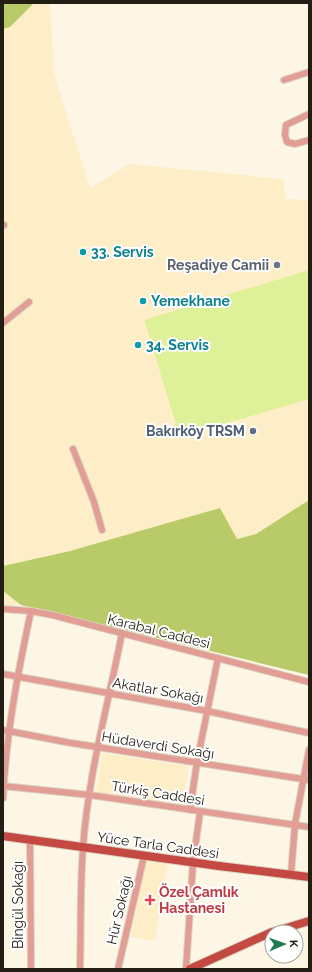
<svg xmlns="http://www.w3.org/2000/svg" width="312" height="972" viewBox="0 0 312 972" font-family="Raleway,sans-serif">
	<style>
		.built { fill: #fdeec8 }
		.green { fill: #dff198 }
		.forest { fill: #b8cb68 }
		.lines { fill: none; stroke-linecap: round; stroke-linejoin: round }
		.minor-casing { stroke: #dbd3c3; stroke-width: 8 }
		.major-casing { stroke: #dbd3c3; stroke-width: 10 }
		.minor { stroke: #e29d95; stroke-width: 6 }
		.major { stroke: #c44942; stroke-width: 8 }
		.culture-dot { fill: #0f9aa8; stroke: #fff; stroke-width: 1.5 }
		.worship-dot { fill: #6b7280; stroke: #fff; stroke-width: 1.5 }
		.service-dot { fill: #5c6f8a; stroke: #fff; stroke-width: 1.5 }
		.health-dot { fill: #e0444e; stroke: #fff; stroke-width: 1.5 }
		.labels { text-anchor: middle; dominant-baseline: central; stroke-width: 4; stroke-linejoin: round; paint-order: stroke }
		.culture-label { font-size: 14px; font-weight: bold; fill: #0d838f; stroke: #fff; text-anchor: start }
		.worship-label { font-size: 14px; font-weight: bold; fill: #5b616d; stroke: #fff; text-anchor: end }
		.service-label { font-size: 14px; font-weight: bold; fill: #4e5e75; stroke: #fff; text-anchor: end }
		.street-label { font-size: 14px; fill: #221e13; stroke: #fff }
		.health-label { font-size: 14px; font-weight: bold; fill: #be3a42; stroke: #fff; text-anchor: start }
	</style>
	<rect width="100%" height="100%" fill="#fef6e4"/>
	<path class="built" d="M34,3H50L54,74L90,188L129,164L283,179L286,199L309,200V500L256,534L236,539L70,551L3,566V29L10,27Z
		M3,591L21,605H3Z
		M102,753L189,766L182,807L96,794Z
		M146,860L168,864L155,941L131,937Z"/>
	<path class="green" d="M309,270V399L180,437L144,320Z"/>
	<path class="forest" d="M3,3H34L10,27L3,29Z
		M309,500V675L21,605L3,591V566L70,551L220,508L237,539L256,534Z"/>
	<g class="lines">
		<g class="minor-casing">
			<path id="minor" d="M284,80L309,72
				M309,114L286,125L285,135L287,142L295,144L309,140
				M3,225H4
				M3,323L29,302
				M73,449L94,502L102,530
				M3,609L31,611L52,615L309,682
				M3,674L207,711L309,733
				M3,730L71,743L309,780
				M3,786L90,795L309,827
				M3,798C6,734 18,672 31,611
				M190,810L197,762L218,658
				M30,840L31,969
				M291,874L295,824L309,750
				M80,969C81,929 80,888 83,848C88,775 108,705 122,633
				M118,969L144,856
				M186,969L193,863L200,812"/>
		</g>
		<g class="major-casing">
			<path id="major" d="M3,836L219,866L309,877
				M273,932L309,921
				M190,969L272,932"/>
		</g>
		<use href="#minor" class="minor"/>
		<use href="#major" class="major"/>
	</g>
	<g class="culture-dot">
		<circle cx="83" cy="252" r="4"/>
		<circle cx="143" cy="301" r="4"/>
		<circle cx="138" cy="345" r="4"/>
	</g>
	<circle class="worship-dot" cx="277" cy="265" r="4"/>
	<circle class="service-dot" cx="253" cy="431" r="4"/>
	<path class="health-dot" d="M148 894h4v4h4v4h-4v4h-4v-4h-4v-4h4z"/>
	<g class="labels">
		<g class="culture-label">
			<text x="91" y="252">33. Servis</text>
			<text x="151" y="301">Yemekhane</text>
			<text x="146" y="345">34. Servis</text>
		</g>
		<g class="worship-label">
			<text x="269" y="265">Reşadiye Camii</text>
		</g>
		<g class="service-label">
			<text x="245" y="431">Bakırköy TRSM</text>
		</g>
		<g class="street-label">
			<text transform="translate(159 631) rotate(14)">Karabal Caddesi</text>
			<text transform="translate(158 690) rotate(10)">Akatlar Sokağı</text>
			<text transform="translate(158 745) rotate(9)">Hüdaverdi Sokağı</text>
			<text transform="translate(158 793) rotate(9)">Türkiş Caddesi</text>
			<text transform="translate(158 845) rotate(8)">Yüce Tarla Caddesi</text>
			<text transform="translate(18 905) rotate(-90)">Bingül Sokağı</text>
			<text transform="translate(119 910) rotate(-77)">Hür Sokağı</text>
		</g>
		<g class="health-label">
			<text x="159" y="892">Özel Çamlık<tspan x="159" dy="16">Hastanesi</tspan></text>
		</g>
	</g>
	<rect width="312" height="972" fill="none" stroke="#221e13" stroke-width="8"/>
	<g transform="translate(284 944) rotate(88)"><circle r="19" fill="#ffffff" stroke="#a7a5a1"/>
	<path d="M0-3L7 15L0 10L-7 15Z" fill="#1e7b52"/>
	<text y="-6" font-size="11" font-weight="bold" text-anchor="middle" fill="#221e13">K</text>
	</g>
</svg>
